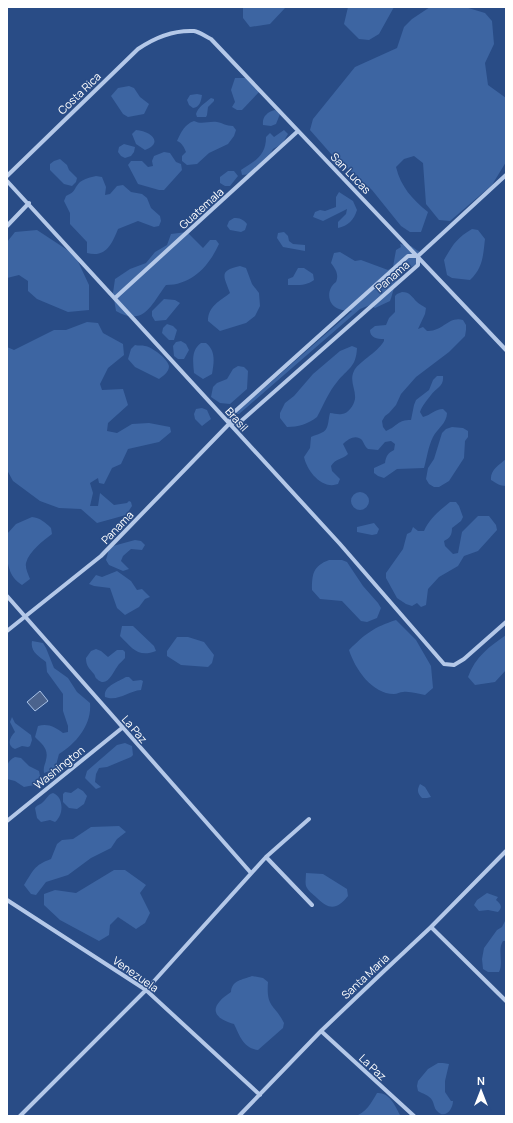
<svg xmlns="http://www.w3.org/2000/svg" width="513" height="1123" viewBox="0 0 513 1123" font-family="Manrope,sans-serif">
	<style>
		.green { fill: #3d65a2 }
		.water { fill: #4b638d; stroke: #a9c3e8 }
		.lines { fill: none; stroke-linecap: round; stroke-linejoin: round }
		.minor { stroke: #b4c8e8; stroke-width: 4 }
		.labels { text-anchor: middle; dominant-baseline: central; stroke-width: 3; stroke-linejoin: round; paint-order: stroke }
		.street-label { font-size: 11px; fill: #fff; stroke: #294c86 }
	</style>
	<rect width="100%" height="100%" fill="#294c86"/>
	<path class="green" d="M243,7H286L270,24L250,27L243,18Z
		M348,7H394L379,34L369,40L359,39L344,24Z
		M430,7H465L485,13L492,21L494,44L485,63L488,85L506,98V162L492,185L450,221L439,220L426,204L423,163L414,156L404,159L396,167C401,187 412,199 428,212L421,232H410L401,226L372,190L332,155L310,130L313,119L355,67L397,48L404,27L412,19Z
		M235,78H247L260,91L242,110H237L232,107L235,102L231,90Z
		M129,86L134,88L140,97L149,104L144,114L128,117L123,114L111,96L118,88Z
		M197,94L202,95C201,101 200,107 193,108L189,105L187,100L190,95Z
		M211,98L214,99V101L208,107L207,115L206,117H197L196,114C198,107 205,103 211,98Z
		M275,110L280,114L276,124L271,126L263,125C262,117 267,112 275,110Z
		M194,121C202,125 208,121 217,122C223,123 226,126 233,126L236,130L234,136L228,144L209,153L197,164L187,165L182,161V156L186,152C184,147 182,143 177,141C181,132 185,124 194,121Z
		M136,130C151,131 164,143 145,150L136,144L132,134Z
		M284,130L288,134L282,144L273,149L268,158L253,174L242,175L241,170C255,161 266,156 266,137L270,133L274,137Z
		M124,144L135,147L134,152L131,156L125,158L121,156L118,152L119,147Z
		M164,152L170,153L176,162L181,164L182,170L164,190H159L138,184L128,165L131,161H142L148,167L153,166L152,161L154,156Z
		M60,159L67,165L69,170L77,178L76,182L72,186L64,184L50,170V164L54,161Z
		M228,171H234L238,176L230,186H225L220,183V177Z
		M96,176L102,177L106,187L105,195L110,194L117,186L123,185L131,192L142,194L147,198L151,208L160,216L161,221L159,226L154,227L138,221L118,229C112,244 106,258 87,253V242L70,224V213L64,201L66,196C77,191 73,189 80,182C84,179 91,177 96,176Z
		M339,192L353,201L357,210C354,220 348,226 338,228V222L346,214L347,209L323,221L313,217L315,212L320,210L325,211L336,207V197Z
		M234,218C240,218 243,219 247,224L245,230L241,232L230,230L227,226L229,221Z
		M472,229L478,230L485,239C483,256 483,268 470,280L452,278L447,275L444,260C453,244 457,238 472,229Z
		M37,230L75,255L89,285V310L68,312L37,299L28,291V281L19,275L7,278V242L15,232Z
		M187,232L203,248L210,240H216L219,244C209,266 192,285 166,285C151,305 144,327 116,311L113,293L115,279L130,269L146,263L155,252L167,245L171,234Z
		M284,232L288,236L289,241L293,244L305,245V251L283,247L277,238L278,233Z
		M400,244L411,246L421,253L418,264C414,266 407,268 403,271C395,278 394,291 390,301L375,308L370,305L360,309L239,414H237V412L352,311C348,310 343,311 339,309C327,305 326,289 336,282C339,274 336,270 331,263L334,253L340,252L355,261L361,260L388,270L393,267L396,250L401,247Z
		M240,266L246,268L252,284L259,293L260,306L255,316L246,323L220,331L208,321C208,306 220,301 230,293C224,276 218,271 240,266Z
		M298,268H304L313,274L314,280C306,286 298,285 288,285V279L293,277Z
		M402,292C410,292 412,297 417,302C419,304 423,306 426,308L425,314L418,329L423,327L427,331C443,332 448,316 463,320L466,325V330L465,336L449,352L416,377L401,394L396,405L389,413L385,416L382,421L383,427L386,431C398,426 397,420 411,420L414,405L416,400L429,390L433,380L437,376H443C444,387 436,388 431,395C427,400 422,406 420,412L423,417C431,415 435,409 443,409L447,413C447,423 437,429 433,437C428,447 427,458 424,468L397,469L384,478L378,476L374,473V468L385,463C386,456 388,453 394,450L395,444L391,441L385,442L378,450L368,449C365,447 364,443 362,440C356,434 348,439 343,444L348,454C342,460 336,458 331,466L332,471L340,479L338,484C322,490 307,471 304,457L310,448L311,437C315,435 317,435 321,433C329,431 328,420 330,413C334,413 338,415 342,414C348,414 354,405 355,399C356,389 349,381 354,371C357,363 377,353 384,341V339C377,339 370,338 370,330L375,326L386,325L389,318L395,312V296L397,294Z
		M164,299L175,300L180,303L166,320L155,321L152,316V311Z
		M87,322L98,323L103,333L123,344L124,355L108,368L100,384L102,390L123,389L128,405L108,423L107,431L117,433L132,424L149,423L170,427L171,432L159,442L128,449L121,464L112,468L104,484L99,483L98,478L90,483L93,493L90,506H98L100,493L114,505L127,503L129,501L131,502L132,506L126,515L97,523L81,509L59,508L40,501L13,481L7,470V347L14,350L54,330H66Z
		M167,324L173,326L177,330L174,340H169L162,333L163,328Z
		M181,341L186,344L189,350L184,359H178L174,356L173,346L176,342Z
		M201,343H206C216,351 214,362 212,374L203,379L194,373C193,362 191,350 201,343Z
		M135,345C138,346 142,345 145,346C152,347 168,359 169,366C169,372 163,376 159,379L135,367L128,359L131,349Z
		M352,346L357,348C356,368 348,368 337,382C329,391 323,406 317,417C308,424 298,427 287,427L280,418V413L285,403L294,396L313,374L340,351Z
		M238,366L244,367L248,371L247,389L230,404L220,403L211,397L213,387L217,383L227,379L233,369Z
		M202,408L207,410L211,419L202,426L195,419L194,414L196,409Z
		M452,427L463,428L468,431V437L465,441L464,458L449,481L439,487H434L429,484L426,479L428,468L434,459L442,433L446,429Z
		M506,459V486C500,486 496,483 491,480C490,470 499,465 506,459Z
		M351 501a9 9 0 1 1 18 0a9 9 0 1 1-18 0Z
		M450,502H456L459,506L463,517L461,521L452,528C452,535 450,538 444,541L445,546L453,554L458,553L462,532L478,516H489L496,525L497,530L478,551L464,556L458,566L439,577L428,589L426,605L421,607L417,603L412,606L406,604L397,598L386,578V573L403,549L407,534L411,532L413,527L418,531H424C429,519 440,510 450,502Z
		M32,517C40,518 45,522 51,528L52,534C43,541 29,551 26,563C25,568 28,574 30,579L22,585C4,574 7,552 7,534L16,524Z
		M374,523L379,529L377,534L372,535L357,532V527Z
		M135,540L141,541L145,545L142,550L131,549L123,556L121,561L129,569L123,571L109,565L106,560L109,549L113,546Z
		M329,560H342L347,562L363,586L378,603L381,608L377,618L367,622L361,621L342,601L320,599L312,590C312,574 313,566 329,560Z
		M117,571L131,581L137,590L142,589L150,597L145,599L139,607L125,615L117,608L110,588L94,586L89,584L96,575L102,577Z
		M396,620L416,640L431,666L433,688L425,695C418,694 410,691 403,692C400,692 397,694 394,694C372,694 355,669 349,650C365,634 374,627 396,620Z
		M122,626H133L154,646L156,651C138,658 132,648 120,636Z
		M506,635V670L495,682L475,685L468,677C475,657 490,646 506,635Z
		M177,637H188L204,642L214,655L212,663L208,667L181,665L167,656V651Z
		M32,641L43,643L46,648L54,668L68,678L77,692L90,703C92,724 77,743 59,754L55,769L44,773C43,767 45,765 46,760C49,749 42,744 35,737L38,726C48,723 55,727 63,733L68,732V726L63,711V694L47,672L46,662C39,656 30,652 32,641Z
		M96,649L101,651L108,657L117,650H123L125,652V658C123,661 119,663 117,667C113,672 107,689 97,679C95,678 95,675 94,674C89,668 86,666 86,658L91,651Z
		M126,677H129L133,681L141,680L143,681L141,690C128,691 118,702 105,697C103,686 118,682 126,677Z
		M12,717L15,723L31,735L32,740L30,746L28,747L22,746L15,749C6,745 10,737 15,732L10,722Z
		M125,743L132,746L133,755L131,757L107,767L99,768L96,774L95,782L101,787L96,789L85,778L87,771L117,745Z
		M15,757L21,758L29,766L39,771L40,776L34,785L24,787L15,781L7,779C7,769 5,762 15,757Z
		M420,784L425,787L431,797L427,798H422C417,793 417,790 420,784Z
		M78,788L83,791L87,796L84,804L77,809L69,808L63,802V794L65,792L71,793Z
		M53,793C64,797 64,815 55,822L50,820L41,822L37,818L35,808C38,804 40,805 43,802C47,799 47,795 53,793Z
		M119,826L126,832L117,839L111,848L91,858L68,875L46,882L36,895L31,894L24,885C33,871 34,865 51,859L57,844L62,840L73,839L91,827Z
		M114,870H125L146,885L140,893L150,913L145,923L136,929L118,917L110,925L109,935L99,941L60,920L44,905V894L55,890L76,893Z
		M306,873L323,874L347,889L348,896C337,910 329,910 317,898C313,894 308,891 306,886C305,882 306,877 306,873Z
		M487,893L498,897L496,900C501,904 503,907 498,912L488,910L479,911L474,905L477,900Z
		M506,919V941H503C497,950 504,962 499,972H488L483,969L482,959L484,948L497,930L502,927Z
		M252,976L263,978L268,982C266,1008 274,1003 284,1023L283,1028L258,1050C243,1048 240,1036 234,1024C209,1017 211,1005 231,992C232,980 242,980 252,976Z
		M438,1063H443L449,1064L445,1081V1092L451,1101H453C453,1109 445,1120 437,1111C434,1108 434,1103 432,1100C429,1095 423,1094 418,1091L417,1086L418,1081L428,1069Z
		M377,1093C389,1092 395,1105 400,1115V1116H355C365,1114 372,1102 377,1093Z"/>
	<path class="water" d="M40,691L48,701L35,711L27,702Z"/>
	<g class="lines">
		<path class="minor" d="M7,176L138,49C154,38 174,30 194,31C200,32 206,37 211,39L506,350
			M7,181L340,544L444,664L454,665L464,659L506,622
			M7,226L29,203
			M418,256L506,175
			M115,298L298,131
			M229,424L240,422L418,265V256
			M7,596L251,873
			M7,631L101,556L229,424L232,414L408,256H418
			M7,821L122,728
			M266,857L312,905
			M7,900L146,990L260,1095
			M431,927L506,1001
			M321,1031L414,1116
			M20,1116L146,990L266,857L309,819
			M239,1116L321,1031L384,971L431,927L506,851"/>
	</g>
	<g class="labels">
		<g class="street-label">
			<text transform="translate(79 93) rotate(-44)">Costa Rica</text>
			<text transform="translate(351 173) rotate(46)">San Lucas</text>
			<text transform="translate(201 208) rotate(-42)">Guatemala</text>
			<text transform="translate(392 276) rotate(-41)">Panama</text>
			<text transform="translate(237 419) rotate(48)">Brasil</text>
			<text transform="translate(117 527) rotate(-46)">Panama</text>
			<text transform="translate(135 729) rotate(49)">La Paz</text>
			<text transform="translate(59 767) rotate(-39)">Washington</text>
			<text transform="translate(136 974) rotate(35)">Venezuela</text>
			<text transform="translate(365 976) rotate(-43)">Santa Maria</text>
			<text transform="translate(373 1067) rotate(43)">La Paz</text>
		</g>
	</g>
	<rect width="513" height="1123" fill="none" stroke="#ffffff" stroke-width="16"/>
	<g transform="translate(481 1091)" stroke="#294c86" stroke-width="3" paint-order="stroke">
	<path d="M0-3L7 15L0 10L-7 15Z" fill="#ffffff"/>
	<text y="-6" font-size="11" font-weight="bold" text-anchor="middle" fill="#ffffff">N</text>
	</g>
</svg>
